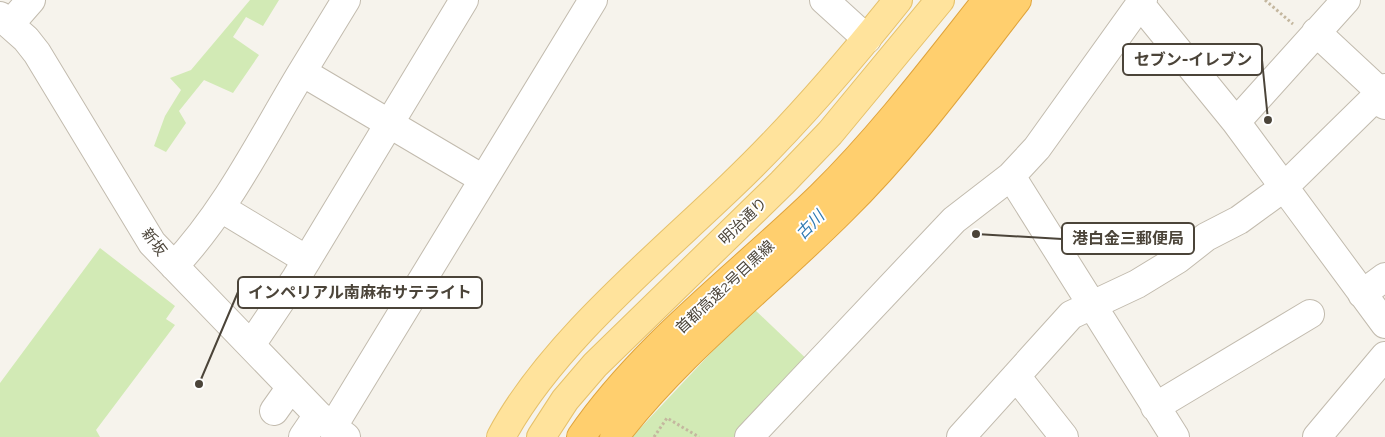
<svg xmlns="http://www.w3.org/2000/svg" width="1385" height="437" viewBox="0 0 1385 437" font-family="Raleway,'Noto Sans JP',sans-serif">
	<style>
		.green { fill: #d2eab5 }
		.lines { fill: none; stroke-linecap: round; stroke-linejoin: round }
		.minor-casing { stroke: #c2bbae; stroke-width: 30 }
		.major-casing { stroke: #e6c16a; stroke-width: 30 }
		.highway-casing { stroke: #e0a43c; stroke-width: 30 }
		.path { stroke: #c4b79f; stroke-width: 3; stroke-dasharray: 2.5 2.5; stroke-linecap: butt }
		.minor { stroke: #fff; stroke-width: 28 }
		.major { stroke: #ffe39c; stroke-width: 28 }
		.highway { stroke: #ffcf6e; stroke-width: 28 }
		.labels { text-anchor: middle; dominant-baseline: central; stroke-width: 4; stroke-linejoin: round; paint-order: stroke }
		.street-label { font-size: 15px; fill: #4b4439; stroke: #fff }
		.water-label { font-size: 16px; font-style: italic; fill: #2e7ab2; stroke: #fff }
		.leader { fill: none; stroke: #4b4439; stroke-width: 2 }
		.callout-dot { fill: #4b4439; stroke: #fff; stroke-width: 2 }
		.callout { fill: #fff; stroke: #4b4439; stroke-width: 2 }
		.callout-label { font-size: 16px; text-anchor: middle; font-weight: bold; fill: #4b4439 }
	</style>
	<rect width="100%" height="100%" fill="#f6f3ec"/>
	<path class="green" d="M250,0H279L263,26L246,17L233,37L259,55L233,93L204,80L179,111L186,123L166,152L154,146L165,116L181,90L170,78L191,70Z
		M100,248L175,306L166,319L175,325L96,430L100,437H0V383Z
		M753,308L815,367L749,437H632Z"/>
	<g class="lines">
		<g class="minor-casing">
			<path id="minor" d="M824,0L867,39
				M1140,4L1236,122L1385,324
				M0,16L26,39L37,53L152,243L318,415L346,437
				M10,24L31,0
				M1316,32L1374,86L1377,96L1385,105
				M302,72L346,0
				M1236,122L1346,0
				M1011,176L1037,148L1143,0
				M221,208L307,260
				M174,266C227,210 262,138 302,72L483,179
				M1362,294L1385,277
				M251,345L296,278L464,0
				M1016,376L1064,437
				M1155,407L1310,314
				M274,411L291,387
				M332,428L593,0
				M303,437L318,415
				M749,437L954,220L1011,176L1175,437
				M961,437L1071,315L1137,284L1178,259L1206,237L1239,220L1283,188L1385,88
				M1317,437L1385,356"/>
		</g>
		<g class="major-casing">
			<path id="major" d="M501,437C550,345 655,259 731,186C791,129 846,65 898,0
				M541,437L565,400L595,365L782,183L830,133L940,0"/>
		</g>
		<g class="highway-casing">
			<path id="highway" d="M581,437C643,346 742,273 821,196C882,136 934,67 987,0
				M614,437C680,351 766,286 842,210C907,146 961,72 1017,0"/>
		</g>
		<path class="path" d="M1265,0L1293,24
			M654,437L667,418L699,437"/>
		<use href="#minor" class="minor"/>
		<use href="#major" class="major"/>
		<use href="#highway" class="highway"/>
	</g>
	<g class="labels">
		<g class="street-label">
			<text transform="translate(743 221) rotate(-44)">明治通り</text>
			<text transform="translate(154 242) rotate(53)">新坂</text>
			<text transform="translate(725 287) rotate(-43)">首都高速2号目黒線</text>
		</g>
		<g class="water-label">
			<text transform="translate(810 225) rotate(-46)">古川</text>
		</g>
	</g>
	<path class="leader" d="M1268 120L1262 60M976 234L1062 239M199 384L238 292"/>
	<g class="callout-dot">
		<circle cx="1268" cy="120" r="5"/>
		<circle cx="976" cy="234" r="5"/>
		<circle cx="199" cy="384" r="5"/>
	</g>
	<g class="callout">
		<rect x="1123" y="44" width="139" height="31" rx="5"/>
		<rect x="1062" y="223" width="132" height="31" rx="5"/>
		<rect x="238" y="277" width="244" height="31" rx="5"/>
	</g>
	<g class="callout-label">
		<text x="1193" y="65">セブン-イレブン</text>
		<text x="1128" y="244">港白金三郵便局</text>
		<text x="360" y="298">インペリアル南麻布サテライト</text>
	</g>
</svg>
